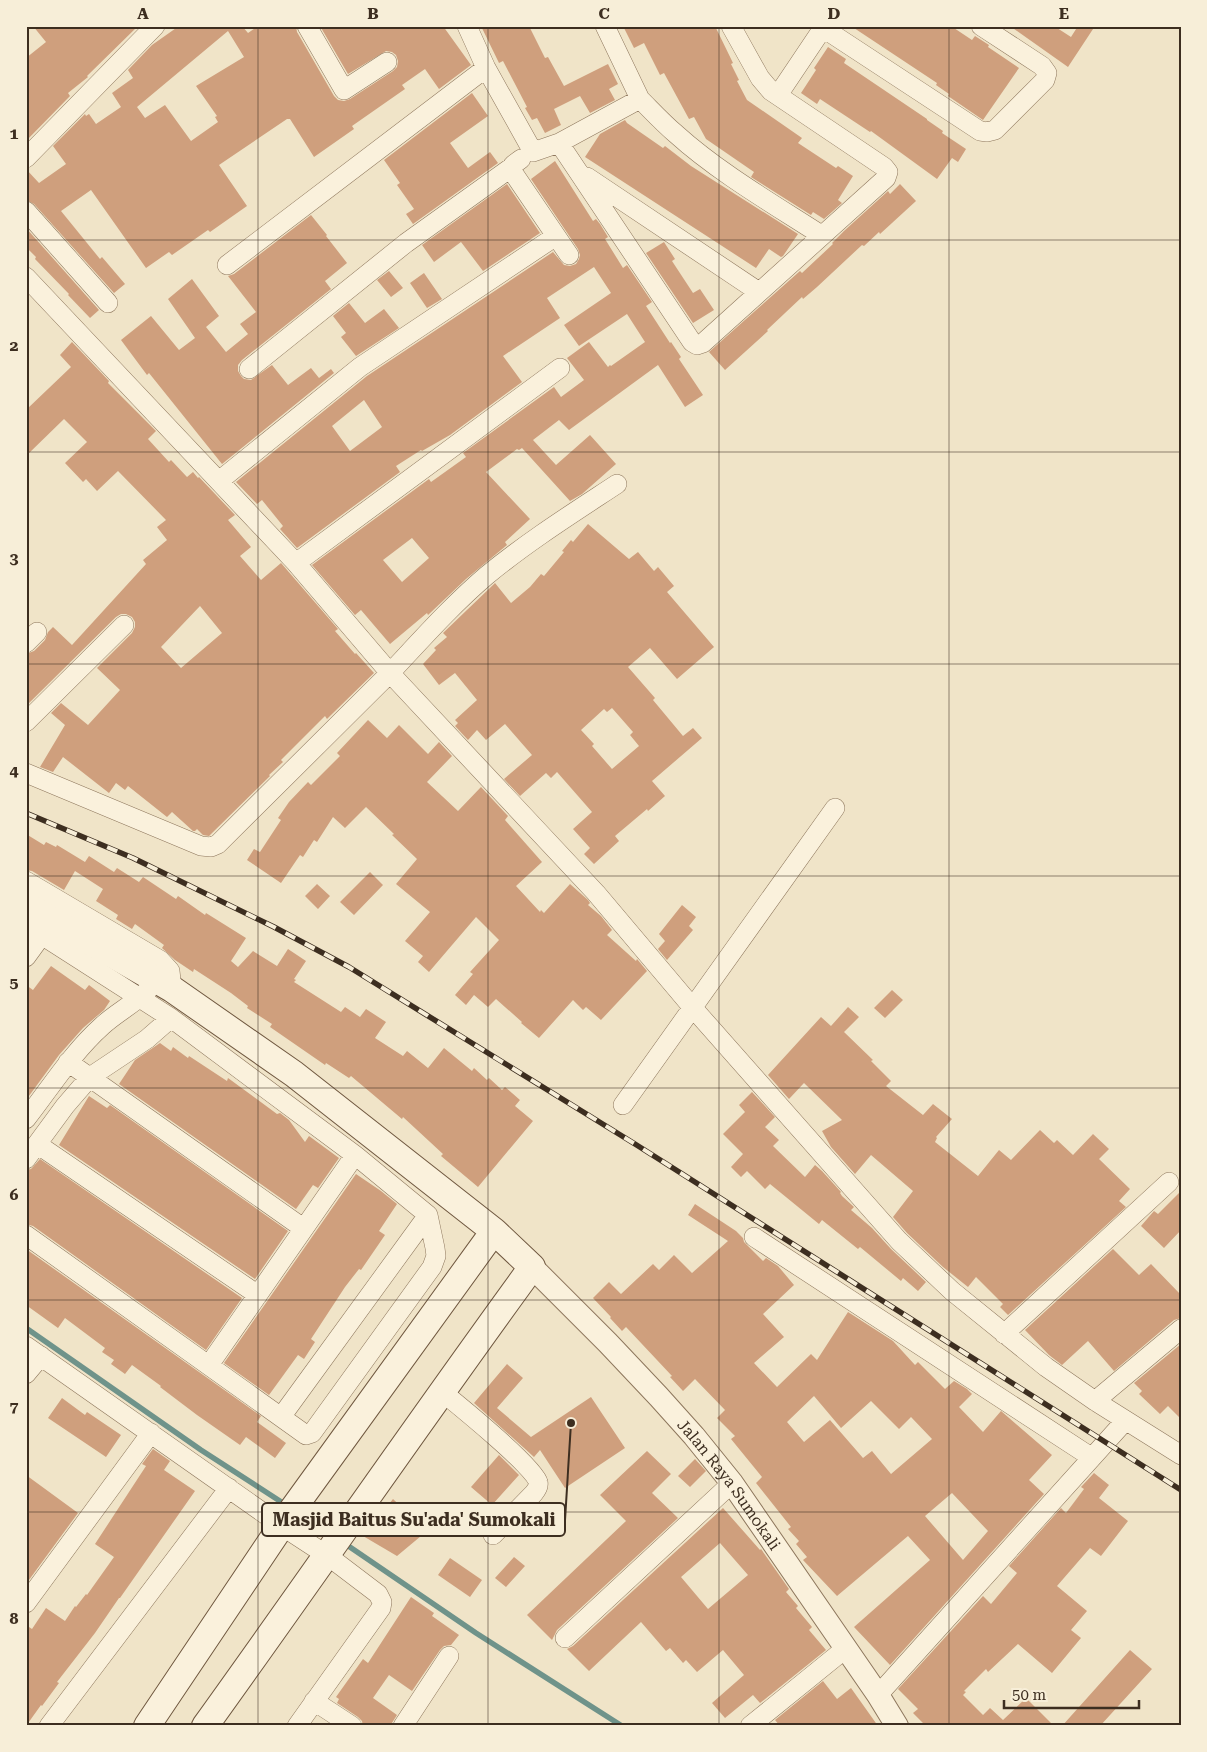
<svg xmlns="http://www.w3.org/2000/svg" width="1207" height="1752" viewBox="0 0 1207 1752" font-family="'Roboto Serif',serif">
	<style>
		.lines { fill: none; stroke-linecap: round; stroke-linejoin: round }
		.stream { stroke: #6f938a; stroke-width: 5.5 }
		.building { fill: #cf9f7d; fill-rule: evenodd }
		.minor-casing { stroke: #8d765c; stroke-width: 20 }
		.tertiary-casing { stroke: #8d765c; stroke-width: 24 }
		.secondary-casing { stroke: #6f573f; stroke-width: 28 }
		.minor { stroke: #faf1dc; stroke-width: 19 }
		.tertiary { stroke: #faf1dc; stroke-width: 22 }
		.secondary { stroke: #faf1dc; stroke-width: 26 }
		.rail-casing { stroke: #3d2e20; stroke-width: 5.5 }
		.rail { stroke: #f7eed8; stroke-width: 4; stroke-dasharray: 11; stroke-linecap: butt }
		.grid { fill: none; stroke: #3d2e20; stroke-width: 1; stroke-opacity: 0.55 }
		.labels { text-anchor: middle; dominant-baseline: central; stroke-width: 4.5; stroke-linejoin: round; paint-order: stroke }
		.street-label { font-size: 16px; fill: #3d2e20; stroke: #f7eed8 }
		.leader { fill: none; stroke: #3d2e20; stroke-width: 2 }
		.callout-dot { fill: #3d2e20; stroke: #f7eed8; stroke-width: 2 }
		.callout { fill: #f7eed8; stroke: #3d2e20; stroke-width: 2 }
		.callout-label { font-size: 18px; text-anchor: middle; font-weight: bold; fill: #3d2e20 }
		.neatline { fill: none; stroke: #3d2e20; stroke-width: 2 }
		.grid-label { font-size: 16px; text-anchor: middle; font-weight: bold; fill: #3d2e20 }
	</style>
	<rect width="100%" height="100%" fill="#f0e4c8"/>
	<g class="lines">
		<path class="stream" d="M26,1328L201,1450L286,1505
			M298,1513L332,1535
			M344,1543L476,1633L622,1726"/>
	</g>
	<path class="building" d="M33,26H138L87,76L88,77L68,93L70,96L26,141V58L46,42Z
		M179,26H242L248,33L258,26H296L297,32L334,96L338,100L344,101L350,99L393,71L397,67L398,61L396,55L392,52L386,51L348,74L320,26H443L471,65L439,89L425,69L402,85L405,89L352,126L354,129L314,157L290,119H287L219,165L247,206L210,232L208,230L172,255L169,252L146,268L91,190L61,211L100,259L102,257L125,284L114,293L34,204L26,200V169L39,183L66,164L53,146L85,114L86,116L89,114L96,124L121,107L112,93L133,78L128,70L152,45ZM228,31L244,57L196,86L217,116L215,117L218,122L191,141L165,105L145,118L137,107Z
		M481,26H529L545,58L548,57L564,86L608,64L618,84L609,89L615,100L590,113L580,96L554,109L561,125L545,133L537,118L532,120L525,108L527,107L503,61L499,63Z
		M623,26H715L733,63L731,64L739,80L737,81L747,100L802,138L798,143L836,168L838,166L853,176L838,200L842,203L824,219L813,212L811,215L751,177L754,172L706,139L694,117L689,119L664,73L660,75L644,43L634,48Z
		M851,26H951L972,40L975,36L989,45L988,47L1019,68L983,120L948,96L949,94L936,85L937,83Z
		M1010,26H1054L1071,37L1078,26H1095L1068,67Z
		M828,47L846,59L844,63L927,119V120L943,131L942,133L966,149L958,162L952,158L937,179L871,131L870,132L820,99L817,104L801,93L816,70L814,68Z
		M472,93L488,116L450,143L468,168L490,152L498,163L413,224L406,214L414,209L397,185L400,183L384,160Z
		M625,120L627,123L663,148L665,146L691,166L798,234L783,256L781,257L769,249L756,268L585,157L600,134Z
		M555,161L593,221L596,219L600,224L608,237L605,239L623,268L627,265L652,302L646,306L670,343L671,342L681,357L679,359L703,395L685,407L658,365L569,430L559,420L533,440L556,465L590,435L616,464L582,494L570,501L522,448L519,450L517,449L486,472L530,519L505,542L507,545L466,579L428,615L427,613L390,644L361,610L355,615L312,565L429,479L431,482L466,457L463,453L554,387L561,397L584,380L567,358L589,342L608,367L610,365L611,366L645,342L627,314L579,346L564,325L611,293L594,267L547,298L560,318L503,356L522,382L450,435L422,451L421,450L396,466L400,472L297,548L280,529L283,526L262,500L257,504L236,482L367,376L553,252L564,265L570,266L576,264L579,259L580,255L578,249L531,179ZM364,400L382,427L350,451L332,426ZM412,538L429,558L402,582L383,560Z
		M507,184L540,233L483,271L461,242L434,262L422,245Z
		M900,184L916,201L880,234L879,232L864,246L862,245L817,287L803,299L802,297L767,330L768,331L725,370L709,352L800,271L802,273L833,244L832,243L844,231L888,191L890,194Z
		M311,215L327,235L326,236L347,263L325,281L331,289L242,360L238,365V371L241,376L244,379L251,380L272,365L288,385L311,368L319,378L331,369L334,373L222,464L149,373L147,375L121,340L151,316L179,350L195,338L168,299L192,279L219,316L206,327L226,352L248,334L240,324L256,312L228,276L234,274Z
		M26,228L99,310L90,318L68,295L69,294L35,259L36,257L26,247Z
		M664,242L675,259L672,261L693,293L700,289L714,310L693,323L646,253Z
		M389,271L403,288L391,297L377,280Z
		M424,273L442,299L427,308L410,283Z
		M349,303L365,323L384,309L399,328L356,356L341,337L346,333L333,316Z
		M72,342L109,381L108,383L156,431L148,439L169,462L171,460L187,477L193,472L198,478L199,477L235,515L228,520L251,547L240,556L261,580L281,563L338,629L335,631L355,654L356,653L374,673L331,715L327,719L325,716L281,760L283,762L269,775L270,776L209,836L203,835L197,829L195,831H193L172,812L167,817L128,786L125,790L116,783L109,793L63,757L53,772L40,767L65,725L51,713L61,703L88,725L120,690L97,668L132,633L135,627V622L132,617L126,614H121L116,617L26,706V654L34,651L45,640L48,632L53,627L72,645L146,564L143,560L167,540L157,527L166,520L118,471L97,491L86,479L83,482L65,463L87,442L64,419L26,456V410L71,367L60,355ZM200,606L222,633L181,668L161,647Z
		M588,524L629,559L638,552L654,571L658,567L674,586L667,592L714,647L677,679L650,648L628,667L655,698L653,700L683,736L693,728L702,738L652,781L665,796L648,811L647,809L615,836L619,841L594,864L584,854L590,848L573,829L592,812L557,772L551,778L546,773L520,796L504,779L532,755L505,724L486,740L477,730L468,740L455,726L458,723L455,720L477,700L455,673L439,685L423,664L436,650L434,648L447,637L443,633L493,585L495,583L511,603L530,587L541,574L544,576L564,552L562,551L571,540L573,542ZM612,708L633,732L630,735L639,746L612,769L592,746L594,744L581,730L604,709L607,712Z
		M368,720L387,738L399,725L428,754L439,742L452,756L427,782L458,811L481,787L508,816L505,820L542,862L516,886L540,912L541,910L544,913L570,884L588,900L590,903L588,905L601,916L612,930L607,935L636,961L637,959L647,971L601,1020L586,1007L583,1010L573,1000L539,1038L521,1023L522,1022L496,999L488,1007L474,995L466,1005L455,995L473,974L470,972L499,940L476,917L429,972L418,962L423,956L405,941L430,912L396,884L417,859L392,835L394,834L366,807L345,828L333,817L317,842L314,840L303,857L300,855L281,883L247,860L254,849L260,852L281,820L278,818L289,802L308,782L311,785L340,756L337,753Z
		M26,834L44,845L46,842L56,847L57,845L85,862L89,856L114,872L117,868L139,882L143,877L176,899L178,896L205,915L206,913L246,938L231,961L238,967L253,951L277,966L288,949L306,961L294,979L296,980L294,982L341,1012L345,1007L360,1017L366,1009L386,1022L375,1038L403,1056L407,1051L428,1068L444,1048L472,1071L474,1068L487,1080L489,1078L502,1090L505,1087L520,1100L515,1106L533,1121L478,1187L441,1156L443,1154L403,1117L402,1119L351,1076L349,1078L326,1063L325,1065L270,1027L272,1024L247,1008L248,1006L231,993L194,969L193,972L175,960L162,948L164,945L135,924L132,929L116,919L118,915L96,901L103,889L75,871L64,890L32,871L26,870Z
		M370,872L383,885L354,915L340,902Z
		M317,884L330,896L318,909L305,896Z
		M682,905L696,917L689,926L693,930L667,960L658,949L665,941L659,934Z
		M51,966L85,990L89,985L110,1001L104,1010L83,1028L59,1055L26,1100V985L33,990Z
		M892,990L903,1000L885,1018L874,1008Z
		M848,1007L859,1017L844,1032L873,1060L871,1061L891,1081L886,1086L923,1115L933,1104L952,1119L936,1137L937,1138L935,1142L978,1176L999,1150L1011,1160L1040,1130L1054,1143L1057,1140L1073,1155L1093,1134L1109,1149L1099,1159L1130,1189L1119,1201L1126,1207L1008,1315L1000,1307L1003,1304L976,1277L968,1287L943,1267L907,1233L893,1217L913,1191L871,1155L855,1174L831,1147L822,1131L842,1120L804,1083L789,1099L768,1075L821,1017L831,1026Z
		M160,1043L171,1051L173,1047L188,1058L189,1056L227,1081L228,1078L277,1114L280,1113L289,1120L305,1142L309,1136L339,1158L318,1188L313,1185L296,1209L119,1084L135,1060Z
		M752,1092L775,1117L765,1127L779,1140L773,1146L805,1177L815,1165L822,1171L841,1192L840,1193L842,1196L854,1207L851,1210L872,1228L891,1249L926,1282L918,1291L903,1278L901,1281L860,1247L858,1249L822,1220L819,1224L770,1184L765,1189L747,1171L741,1177L731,1167L743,1154L723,1134L745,1112L739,1105Z
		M89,1096L107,1108L110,1105L288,1231L255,1279L59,1145Z
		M40,1159L242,1298L206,1350L33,1226L26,1224V1170L31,1169Z
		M356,1174L381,1191L397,1204L379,1231L385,1235L361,1270L359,1269L345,1287L311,1339L315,1342L304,1359L298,1355L269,1395L224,1363Z
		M1181,1191V1230L1164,1248L1141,1226L1154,1211L1158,1214Z
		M695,1204L736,1231L743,1238L744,1242L763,1261L766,1258L778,1266L794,1285L763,1314L784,1337L754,1363L777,1387L811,1354L817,1360L848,1312L893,1341L915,1365L918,1362L945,1389L954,1381L967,1389L972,1394L959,1407L983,1432L1001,1411L1052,1455L1029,1480L1044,1494L890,1665L854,1627L930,1560L908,1536L837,1596L803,1560L807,1557L796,1544L799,1541L788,1529L791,1527L756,1483L762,1477L731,1439L735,1436L717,1418L725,1410L695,1379L683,1391L670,1377L672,1376L626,1327L622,1331L610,1318L611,1317L593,1298L609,1282L621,1294L653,1264L659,1270L674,1255L692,1273L728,1241L688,1215ZM814,1396L841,1428L871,1401L899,1429L911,1417L932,1439L891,1474L872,1451L863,1458L830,1420L804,1442L787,1422ZM952,1493L988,1531L963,1560L925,1516Z
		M26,1249L261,1416L257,1422L286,1443L275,1458L246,1437L240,1445L197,1415L160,1387L161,1386L132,1365L125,1374L111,1364L114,1360L102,1352L105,1348L65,1318L58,1328L26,1305Z
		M1113,1249L1139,1275L1151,1264L1181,1295V1318L1174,1320L1114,1371L1088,1341L1062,1365L1049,1355L1025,1330Z
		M1181,1344V1419L1168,1406L1160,1414L1139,1394L1142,1391L1134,1383Z
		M507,1364L523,1378L497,1408L531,1437L591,1397L625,1448L565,1488L540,1450L534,1457L474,1403Z
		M62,1398L85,1415L87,1412L121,1435L106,1457L48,1418Z
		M153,1449L170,1461L164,1470L195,1491L120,1598H119L95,1633L57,1682L59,1683L42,1706L41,1705L26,1726V1625L32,1629L46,1608L65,1621L75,1606L76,1607L86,1594L87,1595L114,1557L95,1544L146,1466L142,1464Z
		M647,1451L671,1474L652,1493L678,1518L557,1630L552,1640L527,1615L626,1521L600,1495Z
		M499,1455L519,1475L492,1505L471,1487Z
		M695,1459L706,1471L690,1487L678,1476Z
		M1094,1473L1109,1485L1099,1498L1128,1521L1101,1556L1090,1548L1057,1586L1087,1611L1071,1630L1081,1638L1052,1673L1018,1644L988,1672L986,1669L964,1691L966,1692L963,1695L983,1715L990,1708L1003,1720L1026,1698L1054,1726H926L913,1713L918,1709L898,1689L983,1596L991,1604L1017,1573L1009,1566L1061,1508L1066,1513L1084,1489L1081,1487Z
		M26,1475L78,1513L26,1584Z
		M393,1499L427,1531L397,1556L363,1536Z
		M723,1508L760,1550L761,1549L789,1589L786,1592L798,1606L796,1608L812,1627L809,1630L826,1650L760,1703L753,1695L725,1718L712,1703L744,1675L723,1650L697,1672L686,1660L683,1663L670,1648L666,1651L641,1622L589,1671L567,1649L573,1646ZM720,1543L748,1575L708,1609L681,1577Z
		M514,1557L525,1566L506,1587L495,1578Z
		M450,1558L482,1580L470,1597L438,1575Z
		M411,1597L434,1613L432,1616L459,1635L451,1645L444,1646L440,1650L412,1691L389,1675L373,1698L397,1715L390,1726H363L362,1721L358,1717L337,1703L339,1699L336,1697L363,1659L368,1663Z
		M1130,1650L1152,1669L1100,1726H1062Z
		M823,1681L837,1699L851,1688L878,1726H780L775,1720Z"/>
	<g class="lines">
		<g class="minor-casing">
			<path id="minor" d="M307,26L344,90L387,62
				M467,26L486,68L533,152L559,143L640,99C652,111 663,123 676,134C718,172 773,204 821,235
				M605,26L640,99
				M820,26L980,131L987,132L995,130L1045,80L1047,73L1042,66L981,26
				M778,95L823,28
				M559,143L692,342L697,345L703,343L886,178L888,172L884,167L771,91L760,78L731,26
				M26,158L155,26
				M521,159L513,165L512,171L569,255
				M587,177L759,292
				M26,211L108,303
				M227,265L486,68
				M26,277L296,563L390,673L218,844L211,847L201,846L26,773
				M249,369L406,243L512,167
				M219,481L360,367L556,236
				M617,484C573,513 527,542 486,576C451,606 421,640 390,673L596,893L693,1008L899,1241L952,1291L1046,1367L1095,1401L1181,1455
				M296,563L560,368
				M26,643L37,632
				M26,722L124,625
				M26,881L160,960L170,971L172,989
				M26,925L171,1018L355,1155L428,1215L435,1248L436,1256L432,1267L312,1433L306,1435L26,1235
				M26,957L42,935
				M68,1062L303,1228
				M623,1105L835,808
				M26,1119C51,1087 72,1053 102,1026C116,1013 134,1004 148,990
				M37,1144L258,1295
				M26,1159L65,1106L90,1077L147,1039L171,1018
				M754,1237L1091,1457
				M1004,1334L1169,1182
				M26,1346L282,1526L328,1556L378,1594L382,1602L381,1608L297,1726
				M209,1365L355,1155
				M26,1374L41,1356
				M441,1391C457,1404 536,1468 538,1482C539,1486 537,1489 534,1493L493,1535
				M1095,1401L1181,1329
				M281,1417L428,1215
				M26,1603L151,1433
				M565,1638L732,1483
				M878,1695L1125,1421
				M314,1701L352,1726
				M49,1726L229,1488
				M403,1726L449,1656
				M750,1726L845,1649"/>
		</g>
		<g class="tertiary-casing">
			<g id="tertiary">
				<path id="s1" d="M532,1267L608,1343L659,1397L694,1436L732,1483L878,1695L897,1726"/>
			</g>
		</g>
		<g class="secondary-casing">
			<path id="secondary" d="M26,905L172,989L294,1074L494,1231L532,1267C421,1419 315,1573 205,1726
				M147,1726L292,1510L494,1231"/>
		</g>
		<use href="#minor" class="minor"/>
		<use href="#tertiary" class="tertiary"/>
		<use href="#secondary" class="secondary"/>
		<g class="rail-casing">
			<path id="rail" d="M26,813L133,858L274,927L349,967L635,1144L1181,1490"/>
		</g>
		<use href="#rail" class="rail"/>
	</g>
	<path class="grid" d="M258,26V1726M488,26V1726M719,26V1726M949,26V1726M26,240H1181M26,452H1181M26,664H1181M26,876H1181M26,1088H1181M26,1300H1181M26,1512H1181"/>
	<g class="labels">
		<g class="street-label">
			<text stroke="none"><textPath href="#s1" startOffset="294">Jalan Raya Sumokali</textPath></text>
		</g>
	</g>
	<path class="leader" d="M571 1423L565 1520"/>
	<circle class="callout-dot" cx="571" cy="1423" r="5"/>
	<rect class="callout" x="262" y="1503" width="303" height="33" rx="5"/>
	<g class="callout-label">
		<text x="414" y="1526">Masjid Baitus Su'ada' Sumokali</text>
	</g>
	<rect width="1207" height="1752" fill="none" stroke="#f7eed8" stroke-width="55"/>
	<path d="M1004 1700v8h135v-8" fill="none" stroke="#3d2e20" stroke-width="2.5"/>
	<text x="1012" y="1700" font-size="15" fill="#3d2e20" stroke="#f7eed8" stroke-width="4" paint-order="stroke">50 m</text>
	<rect x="28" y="28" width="1152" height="1696" class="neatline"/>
	<g class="grid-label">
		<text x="143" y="19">A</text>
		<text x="373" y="19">B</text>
		<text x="604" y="19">C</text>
		<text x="834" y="19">D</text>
		<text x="1064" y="19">E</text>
		<text x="14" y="139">1</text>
		<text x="14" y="351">2</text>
		<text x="14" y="564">3</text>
		<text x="14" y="776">4</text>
		<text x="14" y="988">5</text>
		<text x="14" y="1200">6</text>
		<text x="14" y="1412">7</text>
		<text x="14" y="1624">8</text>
	</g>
</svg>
